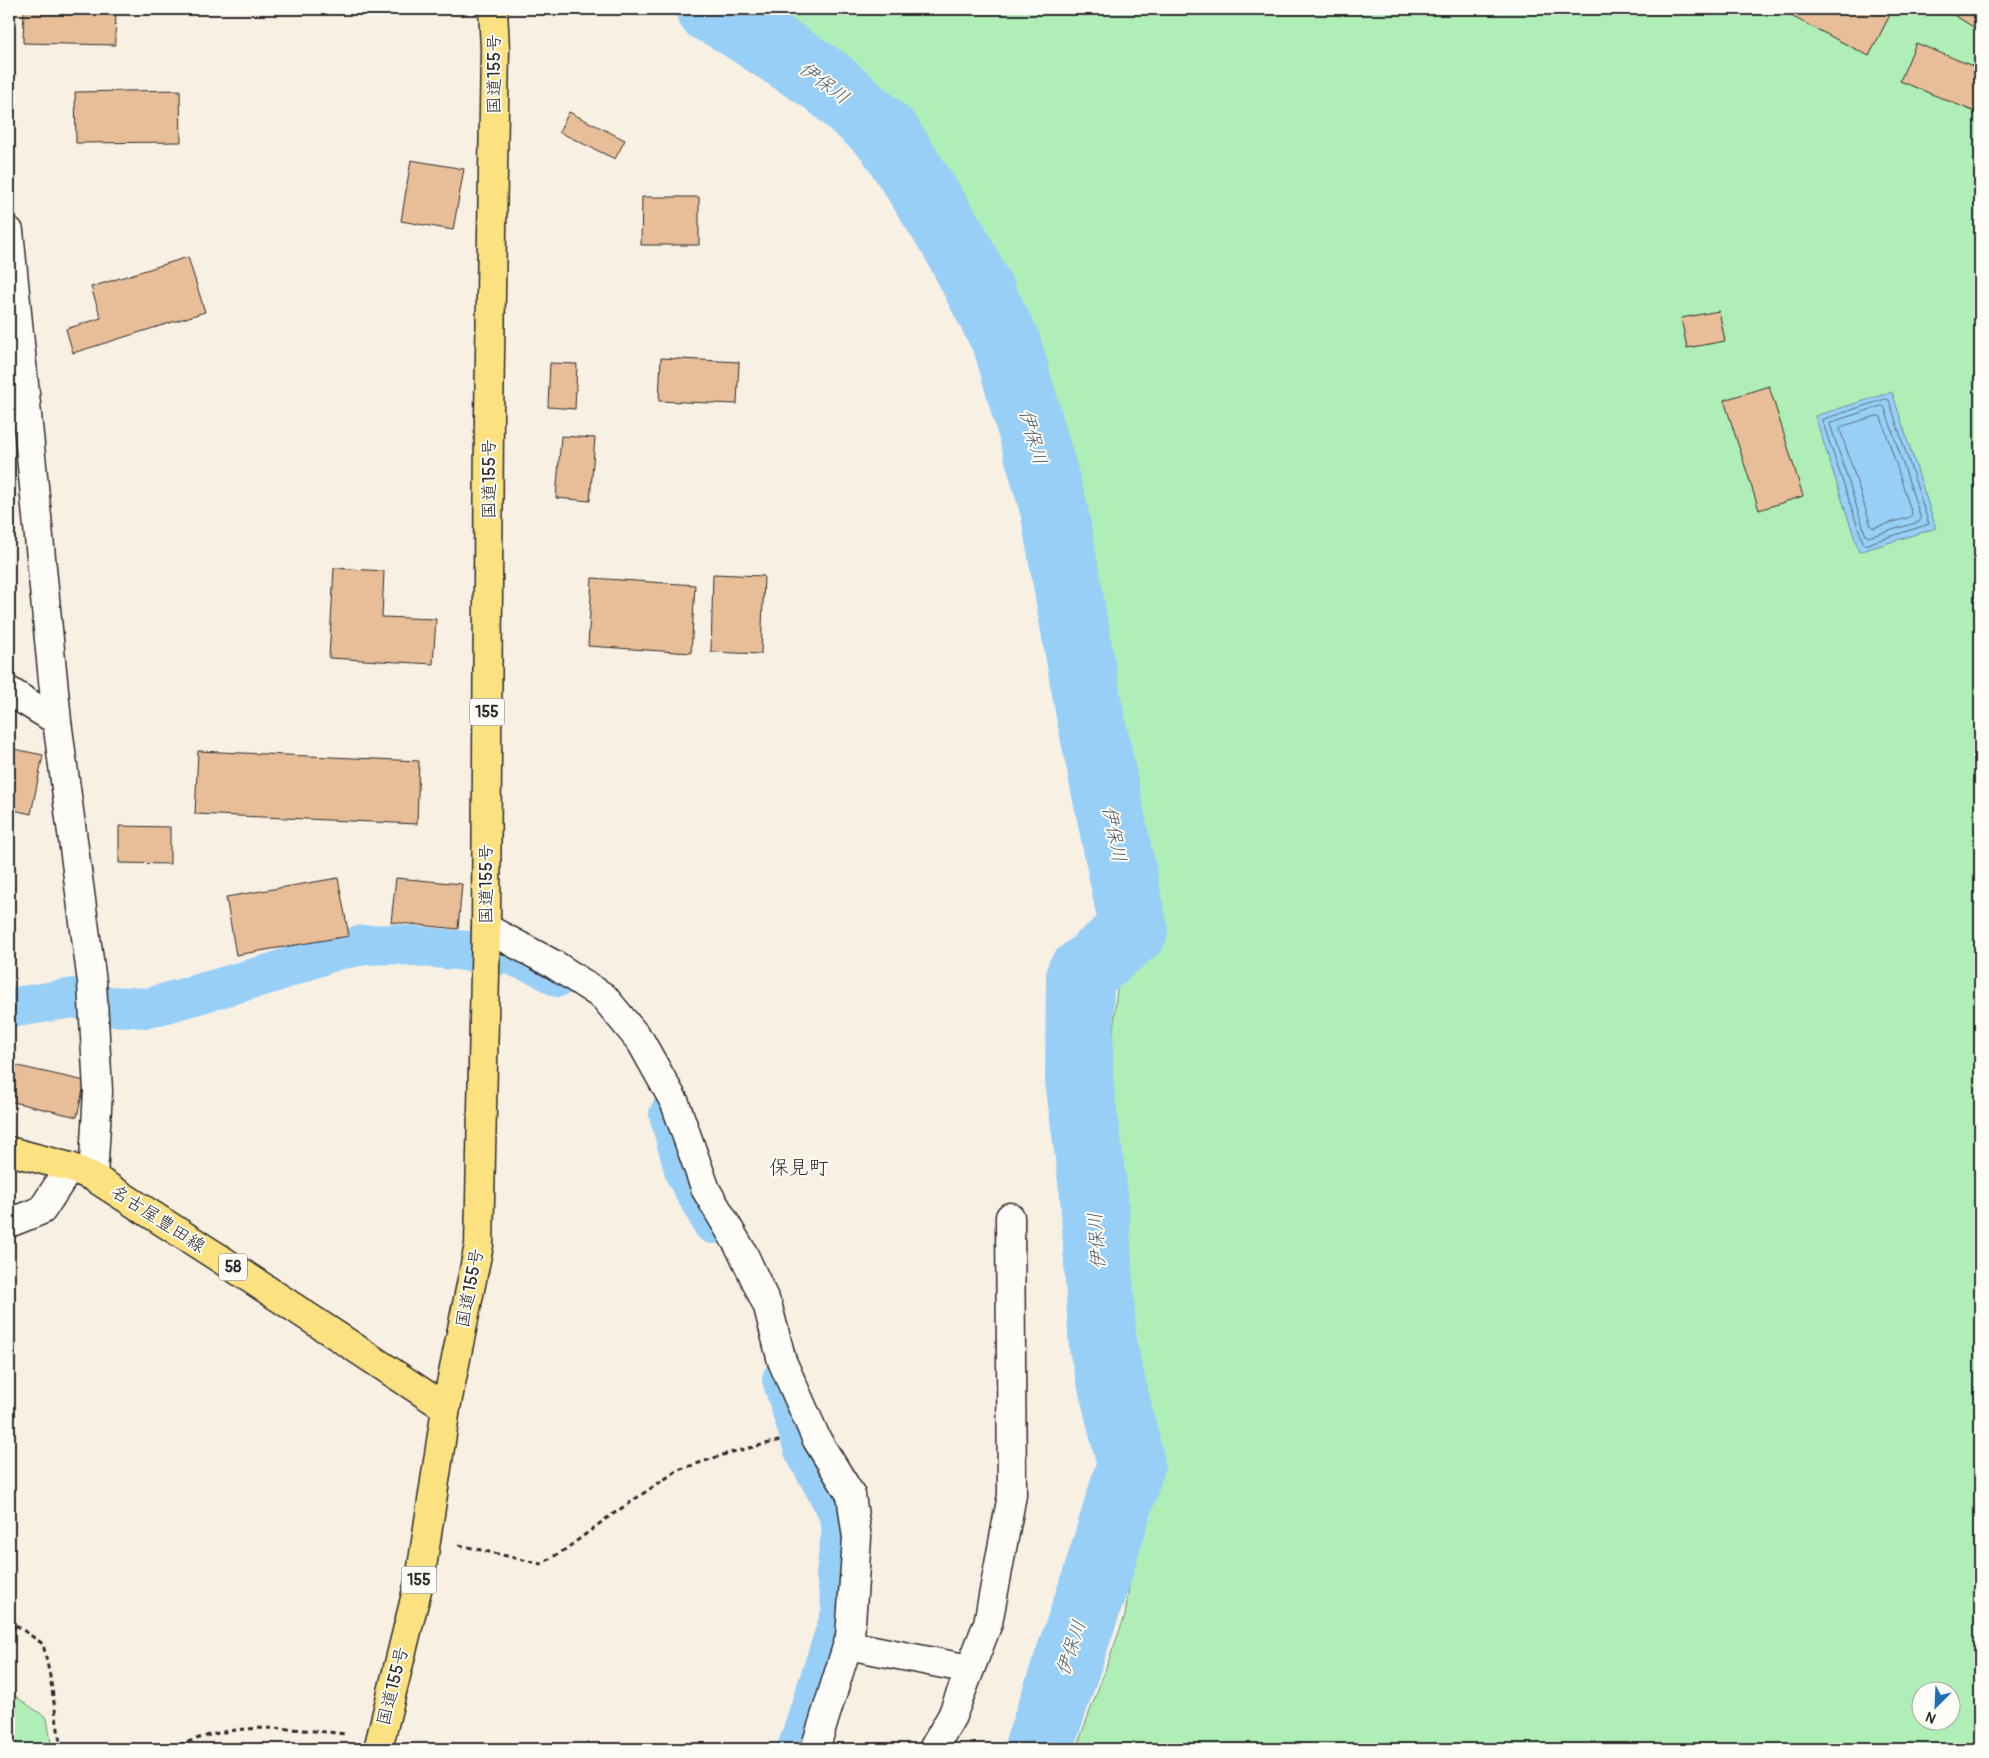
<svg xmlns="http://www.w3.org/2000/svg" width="1989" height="1758" viewBox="0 0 1989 1758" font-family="Pangolin,'Klee One',sans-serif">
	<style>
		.green { fill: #afefb7; stroke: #6d8d71; fill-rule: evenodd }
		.water { fill: #98cff7; stroke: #6c8da5 }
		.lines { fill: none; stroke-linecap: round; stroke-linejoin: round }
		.shore { stroke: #576d7d; stroke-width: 1 }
		.canal { stroke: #98cff7; stroke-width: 40 }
		.river { stroke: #98cff7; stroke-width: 68 }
		.building { fill: #e7be97; stroke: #2b2b2b }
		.minor-casing { stroke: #2b2b2b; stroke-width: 31 }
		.major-casing { stroke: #2b2b2b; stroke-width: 31 }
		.highway-casing { stroke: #2b2b2b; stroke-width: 31 }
		.path { stroke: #2b2b2b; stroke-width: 3; stroke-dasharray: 5 4; stroke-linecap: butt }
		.minor { stroke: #fdfcf7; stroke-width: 28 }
		.major { stroke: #fbe180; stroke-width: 28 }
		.highway { stroke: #fbe180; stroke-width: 28 }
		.labels { text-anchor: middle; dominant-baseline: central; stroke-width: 4; stroke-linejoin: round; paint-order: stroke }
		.shield { fill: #fdfcf7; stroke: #6a6a68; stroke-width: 1 }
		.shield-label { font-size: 16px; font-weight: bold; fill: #2b2b2b }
		.street-label { font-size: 18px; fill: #2b2b2b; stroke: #fdfcf7 }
		.water-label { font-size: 19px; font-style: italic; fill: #4c5c68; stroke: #fdfcf7 }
		.quarter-label { font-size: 20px; fill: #2b2b2b; stroke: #fdfcf7 }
	</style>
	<rect width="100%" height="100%" fill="#f9f0e4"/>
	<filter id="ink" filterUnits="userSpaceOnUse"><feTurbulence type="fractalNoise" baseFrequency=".02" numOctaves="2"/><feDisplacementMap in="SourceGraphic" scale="10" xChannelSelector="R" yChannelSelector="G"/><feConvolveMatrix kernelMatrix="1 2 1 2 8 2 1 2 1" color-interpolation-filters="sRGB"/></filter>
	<g filter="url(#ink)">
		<path class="green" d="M770,9H1980V1749H1076L1125,1616L1151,1420L1101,1174L1119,964L1081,627L1047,398L961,193L827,44ZM1922,1690H1952V1720H1922Z
			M9,1692L47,1718L52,1749H9Z"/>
		<path class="water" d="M1892,392L1936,528L1859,552L1815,416Z"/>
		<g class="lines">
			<path class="shore" d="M1886,399L1889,400L1929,524L1864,545L1822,420Z
				M1882,406L1885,408L1921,519L1919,522L1868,537L1866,536L1830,424L1832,422Z
				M1877,416L1881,417L1912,514L1910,517L1873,528L1871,526L1840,429L1841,427Z"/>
			<path class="canal" d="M9,1008L74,998L110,1006L148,1008L273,973L336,950L365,945L391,944L510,955L540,966L558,977
				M669,1114L685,1173L713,1224
				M782,1379L804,1450L836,1508L842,1527L836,1575L842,1611L797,1749"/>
			<path class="river" d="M710,9L727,17L827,82L888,136L955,242L1007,344L1054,509L1088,704L1134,930L1080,975L1079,1080L1094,1195L1103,1347L1131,1464L1096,1579L1038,1749"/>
		</g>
		<path class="building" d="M24,9H116L115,45L23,43Z
			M1792,9H1893L1869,56L1789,15Z
			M1944,9H1980V31Z
			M1916,43L1980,69V114L1900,81Z
			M180,90L181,142L76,143L75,92Z
			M569,112L625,140L615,159L559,132Z
			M411,160L464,169L453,230L401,221Z
			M642,197H699V245H641Z
			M188,257L205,312L73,353L66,329L101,318L91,287Z
			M1719,311L1725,341L1687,348L1681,318Z
			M661,358L739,362L737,404L659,401Z
			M550,363L577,364L575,409L548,407Z
			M1769,386L1803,496L1759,510L1724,400Z
			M561,436L595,438L590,501L556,498Z
			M334,568L384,571L382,617L436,619L433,664L329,658Z
			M713,574L764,576L761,654L711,652Z
			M592,578L695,585L691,653L588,646Z
			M9,748L43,755L31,814L9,809Z
			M198,751L419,761L417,824L195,814Z
			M119,826L170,827V864L119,863Z
			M338,878L349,936L236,955L226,897Z
			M396,878L462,884L458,929L391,922Z
			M9,1064L85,1081L77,1117L9,1101Z"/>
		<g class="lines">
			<g class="minor-casing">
				<path id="minor" d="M9,231L57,721L92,982L98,1091L93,1177
					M9,691L57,721
					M486,928L555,965L604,997L641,1042L675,1103L706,1190L743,1253L768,1307L782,1361L817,1440L851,1495L857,1538L850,1637L815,1749
					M9,1223L42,1210L70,1167
					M848,1645L969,1669
					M933,1749L952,1716L988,1623L1012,1495L1010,1217"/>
			</g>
			<g class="major-casing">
				<path id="major" d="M9,1151L70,1167L93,1177L219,1258L446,1408"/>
			</g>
			<g class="highway-casing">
				<path id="highway" d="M378,1749L421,1574L446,1408L479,1245L486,928L489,416L495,49L493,9"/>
			</g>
			<path class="path" d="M459,1545L541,1564L566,1549L607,1518L678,1470L729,1453L782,1440
				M9,1621L16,1625L9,1636
				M16,1625L43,1644L50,1676L61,1749
				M171,1749C234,1720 281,1728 347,1734"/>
			<use href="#minor" class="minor"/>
			<use href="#major" class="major"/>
			<use href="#highway" class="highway"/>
		</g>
	</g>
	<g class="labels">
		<g class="shield">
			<rect x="469.5" y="698.5" width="35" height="27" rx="4"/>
			<rect x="219" y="1253.5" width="28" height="27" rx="4"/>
			<rect x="401.5" y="1566.5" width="35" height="27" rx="4"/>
		</g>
		<g class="shield-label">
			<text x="487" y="712">155</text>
			<text x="233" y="1267">58</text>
			<text x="419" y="1580">155</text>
		</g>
		<g class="street-label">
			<text transform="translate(494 74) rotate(-90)">国道155号</text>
			<text transform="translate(489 479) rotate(-90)">国道155号</text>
			<text transform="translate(486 884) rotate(-90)">国道155号</text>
			<text transform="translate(158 1219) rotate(33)">名古屋豊田線</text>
			<text transform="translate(470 1288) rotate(-79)">国道155号</text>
			<text transform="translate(393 1686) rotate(-76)">国道155号</text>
		</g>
		<g class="water-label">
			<text transform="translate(824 83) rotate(37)">伊保川</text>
			<text transform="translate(1033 437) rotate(74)">伊保川</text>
			<text transform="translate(1114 834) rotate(79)">伊保川</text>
			<text transform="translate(1097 1241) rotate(-94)">伊保川</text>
			<text transform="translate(1071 1648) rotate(-72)">伊保川</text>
		</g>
		<g class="quarter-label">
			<text x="799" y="1167">保見町</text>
		</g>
	</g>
	<rect width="1989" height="1758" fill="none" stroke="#fdfcf7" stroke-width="30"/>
	<rect x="15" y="15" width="1959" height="1728" fill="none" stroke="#2b2b2b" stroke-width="2" filter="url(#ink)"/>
	<g transform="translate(1936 1706) rotate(204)"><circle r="24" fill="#fdfcf7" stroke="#a9a8a5"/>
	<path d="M0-4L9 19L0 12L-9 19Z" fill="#1f6fb2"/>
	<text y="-8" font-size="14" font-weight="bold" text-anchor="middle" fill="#2b2b2b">N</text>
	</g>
</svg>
